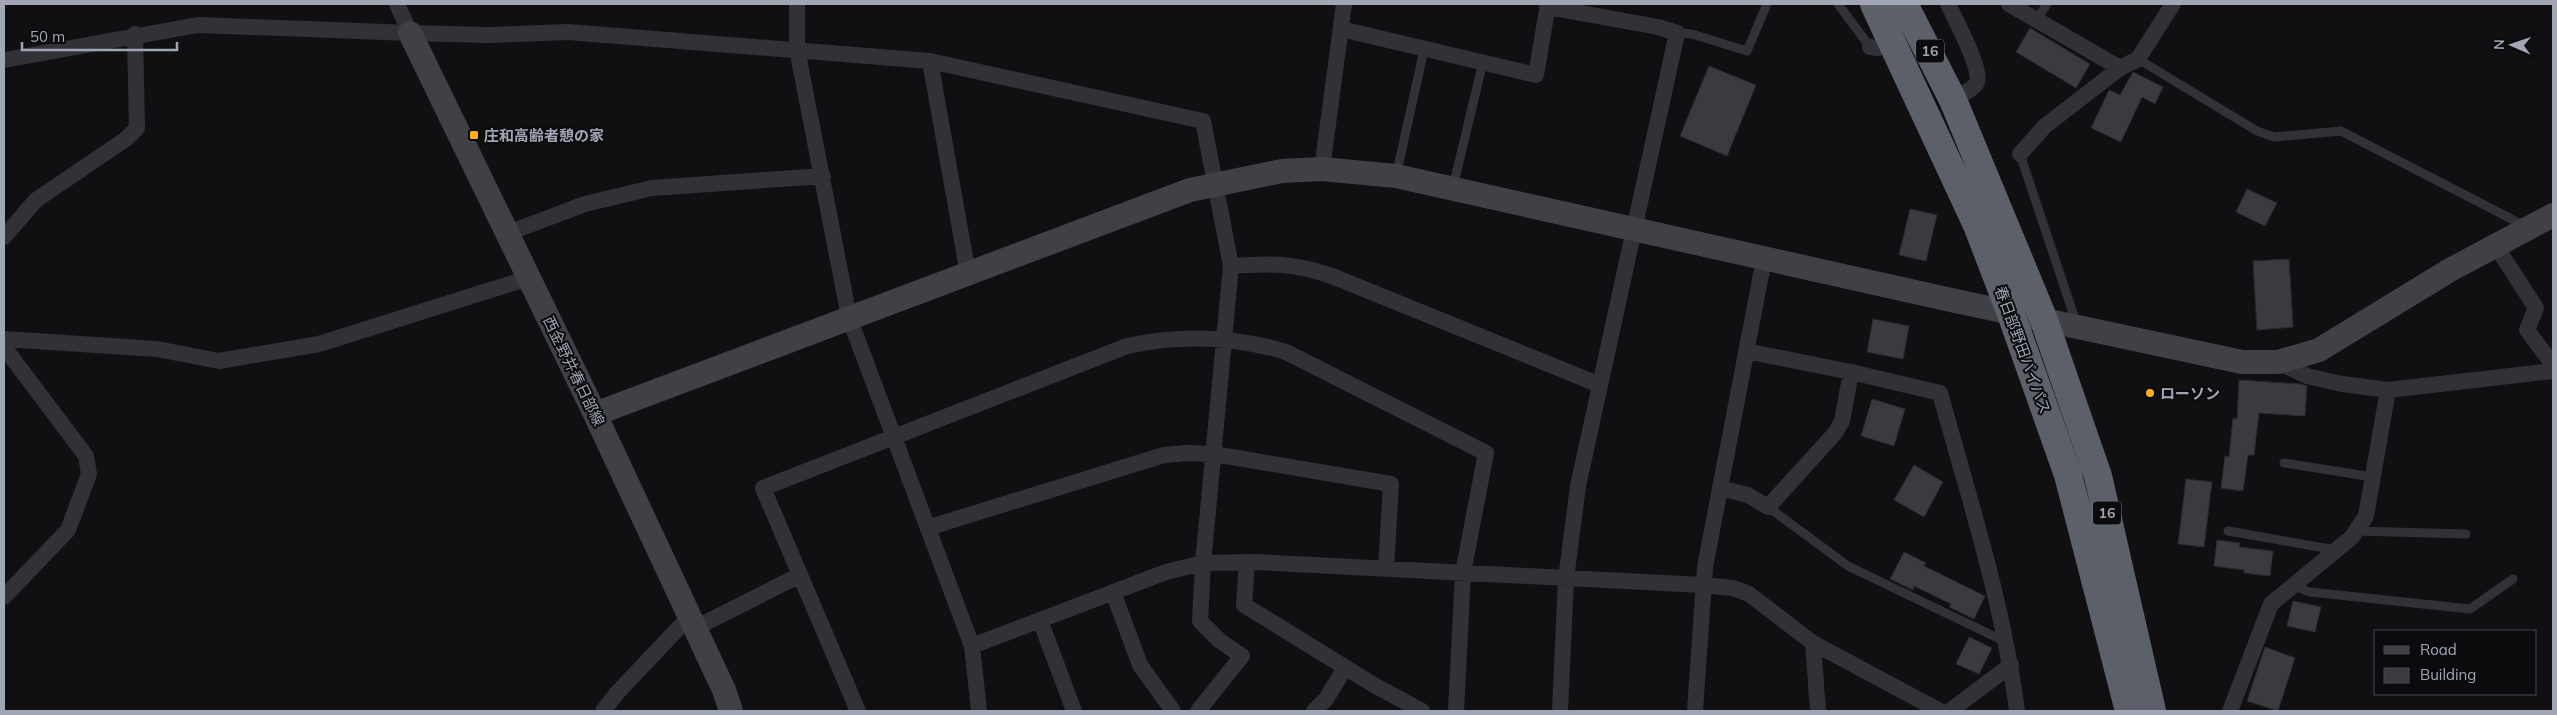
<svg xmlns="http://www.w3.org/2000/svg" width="2557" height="715" viewBox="0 0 2557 715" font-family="Mulish,'Noto Sans JP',sans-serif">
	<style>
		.building { fill: #3a3b40; stroke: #2a2a2e }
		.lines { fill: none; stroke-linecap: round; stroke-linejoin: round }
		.lane { stroke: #313237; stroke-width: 9 }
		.street { stroke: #313237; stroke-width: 16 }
		.secondary { stroke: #3f4147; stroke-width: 24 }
		.highway { stroke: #5c6069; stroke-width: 28 }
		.poi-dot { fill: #ffb01b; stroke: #0b0b0d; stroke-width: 2 }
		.labels { text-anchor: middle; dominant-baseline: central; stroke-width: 4; stroke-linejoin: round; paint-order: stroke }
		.shield { fill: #0b0b0d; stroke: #737882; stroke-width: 1 }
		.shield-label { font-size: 14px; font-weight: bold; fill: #a0a6b4 }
		.poi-label { font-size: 15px; font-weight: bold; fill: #a0a6b4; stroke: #0b0b0d; text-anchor: start }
		.street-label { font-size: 15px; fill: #a0a6b4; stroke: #0b0b0d }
	</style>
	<rect width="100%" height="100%" fill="#101012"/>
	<path class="building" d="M2030,28L2090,64L2076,88L2016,52Z
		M1709,66L1756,85L1727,156L1680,136Z
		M2133,72L2163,87L2155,104L2142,97L2121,142L2091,128L2109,90L2120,95Z
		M2247,189L2277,203L2265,226L2236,212Z
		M1910,209L1937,215L1926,261L1899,255Z
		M2289,259L2293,327L2257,330L2253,261Z
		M1873,319L1909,326L1903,359L1867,352Z
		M2239,380L2300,384L2307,386L2305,416L2259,413L2254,455H2248L2243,491L2221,488L2225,456L2229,457L2233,418L2237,419Z
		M1872,399L1905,409L1894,446L1861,436Z
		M1914,465L1943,482L1924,517L1894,500Z
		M2186,479L2212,482L2204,547L2178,544Z
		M2217,540L2240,543L2239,547L2273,551L2270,576L2244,573V570L2214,566Z
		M1904,552L1926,563L1924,566L1985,596L1974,619L1949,607L1951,604L1914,586L1913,590L1890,579Z
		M2293,601L2321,607L2315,632L2287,626Z
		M1969,637L1992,648L1979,674L1956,664Z
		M2265,647L2295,658L2278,711L2247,701Z"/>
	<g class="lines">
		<path class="lane" d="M1838,4L1870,47
			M2037,19L2047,4
			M1677,33L1692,34L1747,51L1767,4
			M2138,59L2257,131L2274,137L2341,131L2525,226
			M2020,154L2077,325
			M1396,176L1424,50
			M1453,187L1483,62
			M2284,463L2373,477
			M1768,507L1848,566L2006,642
			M2228,531L2336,550
			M2356,531L2466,534
			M2294,586L2310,592L2470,609L2513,579"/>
		<path class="street" d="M397,4L410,33
			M797,4V49L849,317L972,646L979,711
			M1948,4C1954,17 1985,74 1976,84C1971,91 1960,95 1953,100
			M2009,4L2120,68L2138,59L2173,4
			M1547,7L1658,27L1677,33L1578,486L1566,579L1560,711
			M1341,29L1536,75L1548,4
			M1870,47L1878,48L1893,42
			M4,60L198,25L410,33L488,35L568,32L930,61L1203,121L1231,266L1203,563L1200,621L1220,641L1242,656L1198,711
			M930,61L968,274
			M2020,154L2045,126L2120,68
			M1322,169L1344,4
			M508,233L585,204L652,188L823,176
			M4,237L36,200L126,139L137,128L135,34
			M2496,246L2536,308L2527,330L2553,365
			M1231,266C1271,263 1294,263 1332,276L1600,385
			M4,339L157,349L219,361L319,344L529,278
			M4,347L86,456L89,474L68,530L4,597
			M2278,362L2307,376L2342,384L2388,390L2553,371
			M1851,372L1940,393C1969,498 2003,603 2017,711
			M1720,488L1748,495L1768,507L1836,432L1842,421L1851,372L1746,351
			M930,527L1164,455L1187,453L1214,454L1391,484L1386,568
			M1247,562L1244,605L1374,685L1422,711
			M1113,592L1140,665L1173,711
			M1040,620L1074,711
			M695,628L800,575
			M1813,643L1818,711
			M972,646L1166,572L1203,563L1256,562L1702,585L1733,588L1749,594L1813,643L1940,711
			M603,711L617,693L689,617
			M858,711L763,488L1127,346C1181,334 1233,336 1286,352L1486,453L1463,573L1456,711
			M1314,711L1326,699L1345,668
			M1695,711L1705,567L1764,259
			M1950,711L2011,665
			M2230,711L2271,604L2352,537L2366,516L2388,390"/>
		<path class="secondary" d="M410,33L595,414L724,690L731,711
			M595,414L1190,190L1282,171L1322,169L1396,176L1951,300L2242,362H2278L2319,350L2450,270L2553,215"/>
		<path class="highway" d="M1874,4L1977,225L2010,311L2068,475L2129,711
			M1904,4L1953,100L2044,320L2098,476L2152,711"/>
	</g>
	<g class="poi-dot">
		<rect x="469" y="130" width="10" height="10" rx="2.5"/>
		<circle cx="2150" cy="393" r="5"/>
	</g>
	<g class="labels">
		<g class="shield">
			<rect x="1916" y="39.5" width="28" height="23" rx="4"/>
			<rect x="2093" y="501.5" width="28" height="23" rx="4"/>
		</g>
		<g class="shield-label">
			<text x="1930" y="51">16</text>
			<text x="2107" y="513">16</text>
		</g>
		<g class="poi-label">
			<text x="484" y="135">庄和高齢者憩の家</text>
			<text x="2160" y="393">ローソン</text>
		</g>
		<g class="street-label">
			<text transform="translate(2023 350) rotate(70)">春日部野田バイパス</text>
			<text transform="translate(574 371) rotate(64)">西金野井春日部線</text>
		</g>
	</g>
	<rect width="2557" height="715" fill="none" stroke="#a0a6b4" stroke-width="10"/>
	<rect x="2374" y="630" width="162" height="65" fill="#0b0b0d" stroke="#474950"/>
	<rect x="2384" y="646" width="25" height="8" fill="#3f4147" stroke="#474950"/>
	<text x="2420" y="655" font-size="15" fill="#a0a6b4">Road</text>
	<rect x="2384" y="668" width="25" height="15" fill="#3a3b40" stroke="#474950"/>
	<text x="2420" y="680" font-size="15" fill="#a0a6b4">Building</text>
	<g transform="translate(2512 45) rotate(272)" stroke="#0b0b0d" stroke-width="4" paint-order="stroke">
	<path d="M0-4L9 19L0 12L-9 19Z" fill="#a0a6b4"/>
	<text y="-8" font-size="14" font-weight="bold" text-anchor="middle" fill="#a0a6b4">N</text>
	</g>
	<path d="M22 42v8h155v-8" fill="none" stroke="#a0a6b4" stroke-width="2.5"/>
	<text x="30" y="42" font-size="15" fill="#a0a6b4" stroke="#0b0b0d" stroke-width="4" paint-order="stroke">50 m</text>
</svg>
